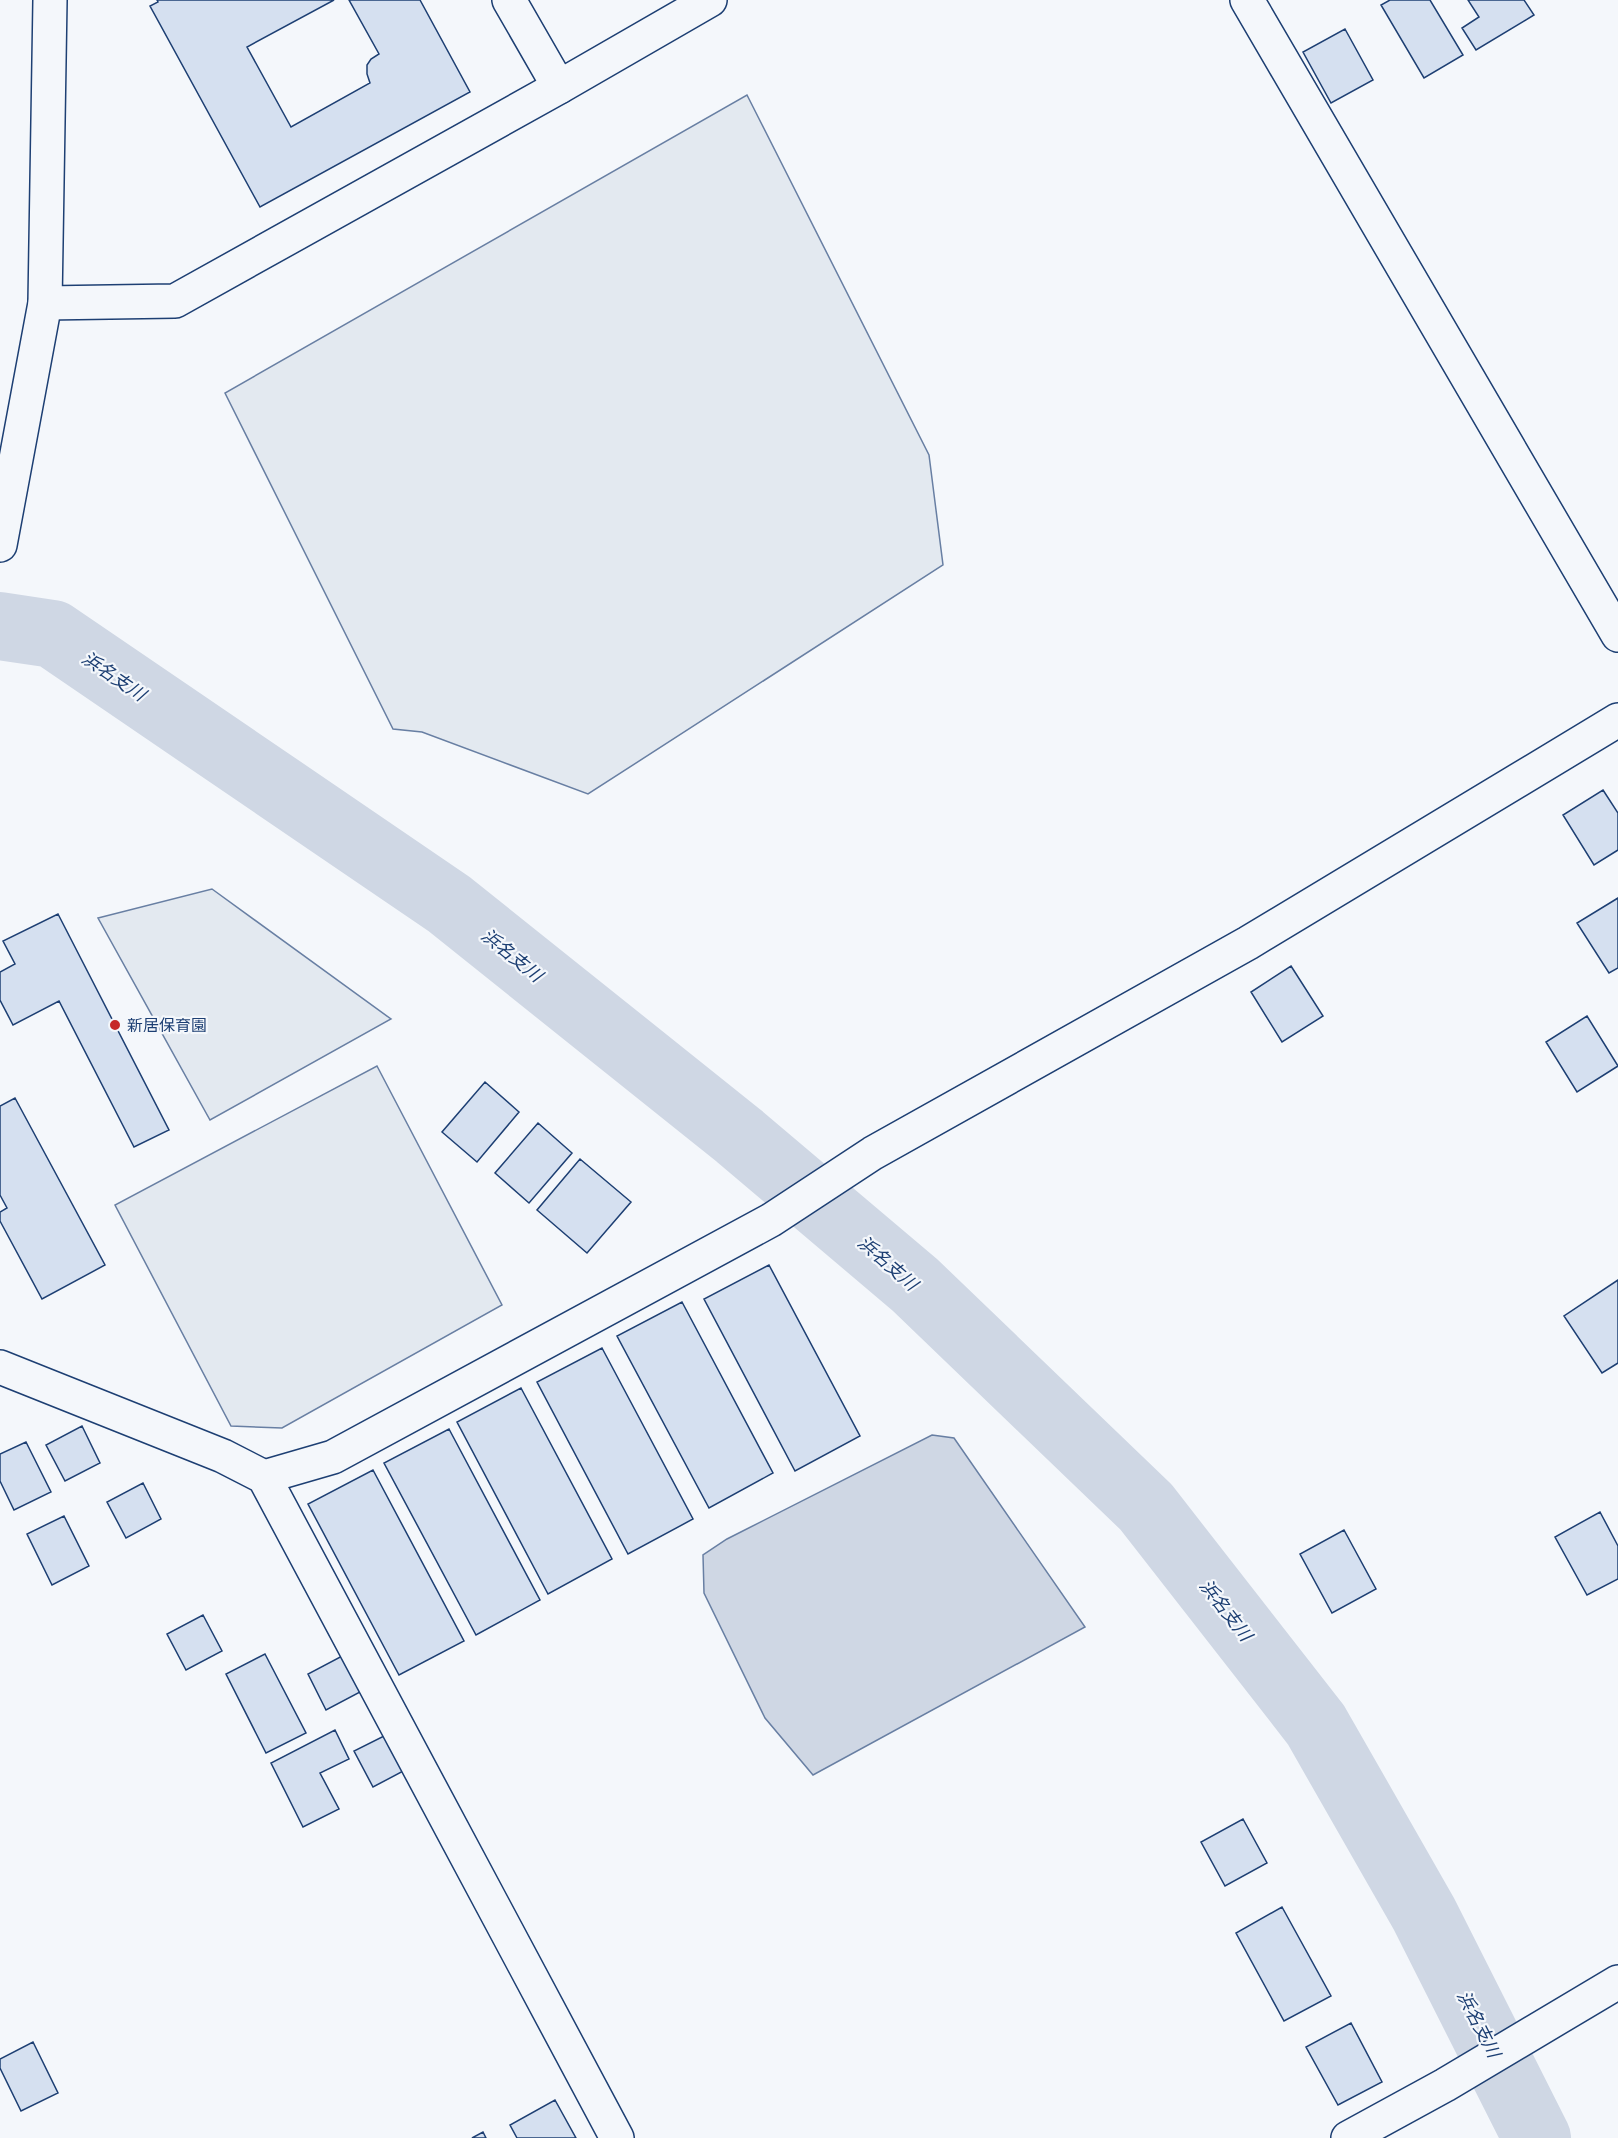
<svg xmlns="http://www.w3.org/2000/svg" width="1618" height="2138" viewBox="0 0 1618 2138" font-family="'Roboto Condensed','Noto Sans JP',sans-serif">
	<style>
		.green { fill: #e3e9f0; stroke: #687fa3; stroke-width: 1.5 }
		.water { fill: #cfd7e4; stroke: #687fa3; stroke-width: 1.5 }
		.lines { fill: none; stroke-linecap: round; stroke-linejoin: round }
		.river { stroke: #cfd7e4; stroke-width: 68 }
		.building { fill: #d5e0f0; stroke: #1d3f73; stroke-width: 1.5 }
		.street-casing { stroke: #1d3f73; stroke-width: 36 }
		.secondary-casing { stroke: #1d3f73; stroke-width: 36 }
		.street { stroke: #f4f7fb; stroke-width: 33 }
		.secondary { stroke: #f4f7fb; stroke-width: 33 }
		.poi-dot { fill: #c62828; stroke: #f4f7fb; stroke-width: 2 }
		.labels { text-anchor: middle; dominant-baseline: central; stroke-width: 4.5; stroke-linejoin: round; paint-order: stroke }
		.poi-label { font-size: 16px; fill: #1d3f73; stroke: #f4f7fb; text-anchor: start }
		.water-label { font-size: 18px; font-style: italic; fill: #1d3f73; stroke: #f4f7fb }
	</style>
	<rect width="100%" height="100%" fill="#f4f7fb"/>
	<path class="green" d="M747,95L929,455L943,565L588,794L422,732L393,729L225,393Z
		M212,889L391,1019L210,1120L98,918Z
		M377,1066L502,1305L282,1428L231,1426L115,1205Z"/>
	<path class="water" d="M932,1435L954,1438L1085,1627L813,1775L765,1718L704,1593L703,1555L727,1539Z"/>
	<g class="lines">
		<path class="river" d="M0,626L53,634L449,904L739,1136L915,1285L1146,1507L1316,1725L1424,1914L1537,2138"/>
	</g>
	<path class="building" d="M157,0H334L247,47L291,127L370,83L367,74V65L371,59L379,54L349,0H420L470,92L260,207L150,6L158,2Z
		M1390,0H1430L1463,55L1424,78L1381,5Z
		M1468,0H1524L1534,15L1476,50L1462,28L1479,17Z
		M1345,29L1373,80L1331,103L1303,52Z
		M1603,790L1618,813V850L1594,865L1563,815Z
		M1618,898V968L1609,973L1577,923Z
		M58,914L169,1130L134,1147L59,1001L13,1025L0,1000V972L15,964L3,941Z
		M1291,966L1323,1016L1282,1042L1251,992Z
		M1587,1016L1618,1066L1577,1092L1546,1042Z
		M485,1082L519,1112L477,1162L442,1132Z
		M15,1098L105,1265L42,1299L0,1221V1212L7,1208L0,1195V1106Z
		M538,1123L572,1153L529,1203L495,1173Z
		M580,1159L631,1202L587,1253L537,1210Z
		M769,1265L860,1436L795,1471L704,1299Z
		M1618,1280V1363L1602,1373L1564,1316Z
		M682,1302L773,1473L709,1508L617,1336Z
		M602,1348L693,1519L628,1554L537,1382Z
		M521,1388L612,1559L548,1594L457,1422Z
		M82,1426L100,1463L65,1481L46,1445Z
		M449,1429L540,1600L476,1635L384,1463Z
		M26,1442L51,1492L14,1510L0,1481V1454Z
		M373,1470L464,1641L399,1675L308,1504Z
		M143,1483L161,1519L126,1538L107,1502Z
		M1600,1512L1618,1546V1579L1587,1595L1555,1537Z
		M64,1516L89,1566L52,1585L27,1534Z
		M1344,1530L1376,1589L1332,1613L1300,1554Z
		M203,1615L222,1651L186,1670L167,1634Z
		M265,1654L306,1733L266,1753L226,1674Z
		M344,1655L362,1691L326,1710L308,1674Z
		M335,1730L349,1759L320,1773L339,1809L303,1827L271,1763Z
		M390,1733L409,1768L373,1787L354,1751Z
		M1243,1819L1267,1863L1225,1886L1201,1842Z
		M1282,1907L1331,1996L1284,2021L1236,1933Z
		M1351,2023L1382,2082L1338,2105L1306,2047Z
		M33,2042L58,2093L21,2111L0,2068V2059Z
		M555,2100L576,2138H517L510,2125Z
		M483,2132L486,2138H472Z"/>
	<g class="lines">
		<g class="street-casing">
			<path id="street" d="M1247,0L1618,635
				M45,303L175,301L559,87L710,0
				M0,1367L223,1456L264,1477L617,2138
				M264,1477L333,1457L771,1220L873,1153L1248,943L1618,720
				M1348,2138L1445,2085L1618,1982"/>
		</g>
		<g class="secondary-casing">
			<path id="secondary" d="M509,0L559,87
				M0,545L45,303L50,0"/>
		</g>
		<use href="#street" class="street"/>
		<use href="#secondary" class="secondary"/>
	</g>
	<circle class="poi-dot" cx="115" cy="1025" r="6"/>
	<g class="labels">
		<g class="poi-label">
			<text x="127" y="1025">新居保育園</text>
		</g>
		<g class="water-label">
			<text transform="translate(114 676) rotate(34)">浜名支川</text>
			<text transform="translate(512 955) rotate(39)">浜名支川</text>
			<text transform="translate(888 1263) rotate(41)">浜名支川</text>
			<text transform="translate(1226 1610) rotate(52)">浜名支川</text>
			<text transform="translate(1479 2024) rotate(63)">浜名支川</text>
		</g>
	</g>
</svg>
